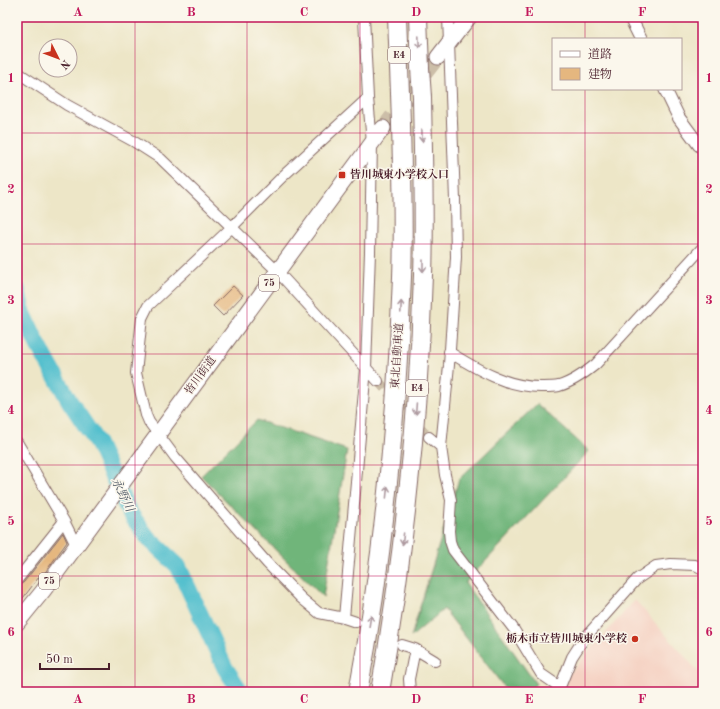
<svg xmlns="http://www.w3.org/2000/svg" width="720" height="709" viewBox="0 0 720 709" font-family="'Old Standard TT','Noto Serif JP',serif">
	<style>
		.built { fill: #f5d2c3 }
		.forest { fill: #6fb57a; stroke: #5c6a52 }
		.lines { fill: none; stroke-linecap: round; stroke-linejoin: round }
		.river { stroke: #54c0ce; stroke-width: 17 }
		.building { fill: #e5b77f }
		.minor-tunnel { stroke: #ccbea8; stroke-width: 10; stroke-dasharray: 10 5; stroke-linecap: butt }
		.primary-tunnel { stroke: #ccbea8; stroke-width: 15; stroke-dasharray: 15 8; stroke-linecap: butt }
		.minor-casing { stroke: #836562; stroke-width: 12 }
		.tertiary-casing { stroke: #836562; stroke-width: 14 }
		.primary-casing { stroke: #836562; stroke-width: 17 }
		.motorway-casing { stroke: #836562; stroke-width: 20 }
		.minor { stroke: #fff; stroke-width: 10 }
		.tertiary { stroke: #fff; stroke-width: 12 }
		.primary { stroke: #fff; stroke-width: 15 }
		.motorway { stroke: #fff; stroke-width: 18 }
		.motorway-bridge-casing { stroke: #836562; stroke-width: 20; stroke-linecap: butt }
		.motorway-bridge { stroke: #fff; stroke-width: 18 }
		.oneway { stroke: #ae9aa0 }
		.grid { fill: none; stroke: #c2185b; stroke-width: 1; stroke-opacity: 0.55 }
		.poi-dot { fill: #c8321e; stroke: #fbf7ec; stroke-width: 1.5 }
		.labels { text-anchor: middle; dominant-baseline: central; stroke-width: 3; stroke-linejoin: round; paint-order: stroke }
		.shield { fill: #fbf7ec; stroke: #7f6065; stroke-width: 1 }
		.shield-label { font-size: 10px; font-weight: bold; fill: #4a1f2b }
		.poi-label { font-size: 11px; font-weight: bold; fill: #4a1f2b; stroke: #fbf7ec; text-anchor: start }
		.street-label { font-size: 11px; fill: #4a1f2b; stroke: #fbf7ec }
		.water-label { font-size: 12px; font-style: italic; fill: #4e5764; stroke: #fbf7ec }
		.neatline { fill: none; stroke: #c2185b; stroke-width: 1.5 }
		.grid-label { font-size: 13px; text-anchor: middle; font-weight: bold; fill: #c2185b }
	</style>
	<rect width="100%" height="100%" fill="#fbf7ec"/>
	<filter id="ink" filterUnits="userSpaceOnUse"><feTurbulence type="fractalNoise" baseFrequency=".025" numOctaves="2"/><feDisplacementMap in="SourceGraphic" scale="8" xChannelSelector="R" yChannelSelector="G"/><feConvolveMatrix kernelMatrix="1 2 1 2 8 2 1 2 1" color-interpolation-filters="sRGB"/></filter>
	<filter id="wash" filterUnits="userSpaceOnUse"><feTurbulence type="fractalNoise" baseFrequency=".012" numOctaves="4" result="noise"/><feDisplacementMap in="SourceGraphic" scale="16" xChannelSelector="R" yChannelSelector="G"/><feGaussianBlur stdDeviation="0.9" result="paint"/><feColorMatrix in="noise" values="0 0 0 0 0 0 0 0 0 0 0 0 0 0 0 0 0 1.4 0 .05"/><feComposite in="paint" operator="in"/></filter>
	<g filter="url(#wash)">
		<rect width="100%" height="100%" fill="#ede6c7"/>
		<path class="built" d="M635,600L703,677V692H553Z"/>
		<path class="forest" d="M537,404L589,451L465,583L536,684L528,692H508L444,609L411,637L459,479Z
			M257,420L347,450L323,597L201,476Z"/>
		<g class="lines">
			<path class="river" d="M17,289L22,310L37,343L70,402L96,441L129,512L148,538L178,566L225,668L241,692"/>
		</g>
		<g id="blocks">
			<path class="building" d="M233,286L243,295L223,316L213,306Z
				M63,533L67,542L41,578L39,577L17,606V587L24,582Z"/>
		</g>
	</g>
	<g filter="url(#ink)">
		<use href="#blocks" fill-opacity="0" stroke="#836562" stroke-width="1"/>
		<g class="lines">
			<path class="minor-tunnel" d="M378,381L429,437"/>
			<path class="primary-tunnel" d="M383,128L438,57"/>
			<g class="minor-casing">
				<path id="minor" d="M448,17L455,200L456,257L449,365L441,447L445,475L451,500L449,531L450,541L453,550L513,628L541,674L560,687
					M17,72L67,105L133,141L161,159L277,271L378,381
					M449,352C478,370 508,388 543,387C548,387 554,387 559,386C573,382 585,373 596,364L703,247
					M429,437L441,447
					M17,442L64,521
					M17,580L64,521L76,545
					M344,618L319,613L301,598L267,563L175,457L149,422L146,415L136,373L142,318L148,306L232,227L282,177L368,98
					M356,622L344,618L366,368L370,252L372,143L368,98L364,17
					M402,645L415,649L409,679L410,692
					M415,649L435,661
					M556,691L560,687L572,657L583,640L637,579L656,566L671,564L695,565L703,569"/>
			</g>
			<g class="tertiary-casing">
				<path id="tertiary" d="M630,17L641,39
					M665,89L679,118L699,145L703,148"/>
			</g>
			<g class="primary-casing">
				<path id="primary" d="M438,57L469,17
					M17,623L43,591L383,128"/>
			</g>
			<g class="motorway-casing">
				<path id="motorway" d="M397,17L400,93
					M418,17L420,68
					M358,692C384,555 397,416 402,277C404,226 402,174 401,123
					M380,692C404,554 419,415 423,275C425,216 423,156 422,97"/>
			</g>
			<use href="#minor" class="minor"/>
			<use href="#tertiary" class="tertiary"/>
			<use href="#primary" class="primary"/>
			<use href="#motorway" class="motorway"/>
			<g class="motorway-bridge-casing">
				<path id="motorway-bridge" d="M420,68L422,97
					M400,93L401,123"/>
			</g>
			<use href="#motorway-bridge" class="motorway-bridge"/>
		</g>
		<defs><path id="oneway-shaft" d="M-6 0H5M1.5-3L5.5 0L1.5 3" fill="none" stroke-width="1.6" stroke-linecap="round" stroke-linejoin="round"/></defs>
		<g class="oneway">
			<use href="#oneway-shaft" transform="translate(419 42) rotate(88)"/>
			<use href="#oneway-shaft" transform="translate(422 136) rotate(89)"/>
			<use href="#oneway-shaft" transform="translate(423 266) rotate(90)"/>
			<use href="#oneway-shaft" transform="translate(401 307) rotate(-88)"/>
			<use href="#oneway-shaft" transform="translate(416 409) rotate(94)"/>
			<use href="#oneway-shaft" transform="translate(387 492) rotate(-84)"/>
			<use href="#oneway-shaft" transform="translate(403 539) rotate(96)"/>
			<use href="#oneway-shaft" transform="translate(370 621) rotate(-81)"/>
		</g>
	</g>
	<path class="grid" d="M135,17V692M247,17V692M360,17V692M473,17V692M585,17V39M585,89V692M17,133H703M17,244H703M17,354H703M17,465H703M17,576H703"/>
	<g class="poi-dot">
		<rect x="338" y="171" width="8" height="8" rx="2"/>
		<circle cx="635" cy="639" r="4"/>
	</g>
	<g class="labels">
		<g class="shield">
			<rect x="388" y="47" width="22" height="16" rx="3"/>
			<rect x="259" y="275" width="20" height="16" rx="3"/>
			<rect x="406" y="380" width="22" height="16" rx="3"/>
			<rect x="39" y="573" width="20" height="16" rx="3"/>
		</g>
		<g class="shield-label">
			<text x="399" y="55">E4</text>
			<text x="269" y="283">75</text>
			<text x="417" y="388">E4</text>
			<text x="49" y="581">75</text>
		</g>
		<g class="poi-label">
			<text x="350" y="175">皆川城東小学校入口</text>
			<text x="627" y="639" text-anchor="end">栃木市立皆川城東小学校</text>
		</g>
		<g class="street-label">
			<text transform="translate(398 356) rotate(-86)">東北自動車道</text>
			<text transform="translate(201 376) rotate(-54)">皆川街道</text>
		</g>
		<g class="water-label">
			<text transform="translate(122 495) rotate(64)">永野川</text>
		</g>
	</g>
	<rect width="720" height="709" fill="none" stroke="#fbf7ec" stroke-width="44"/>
	<rect x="552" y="38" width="130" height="52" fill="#fbf7ec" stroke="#b4a19f"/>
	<rect x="560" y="51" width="20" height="6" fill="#ffffff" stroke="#b4a19f"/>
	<text x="588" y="58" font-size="12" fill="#4a1f2b">道路</text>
	<rect x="560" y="68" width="20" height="12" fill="#e5b77f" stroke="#b4a19f"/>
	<text x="588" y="78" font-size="12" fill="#4a1f2b">建物</text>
	<g transform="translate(58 58) rotate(132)"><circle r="19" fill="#fbf7ec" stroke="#b4a19f"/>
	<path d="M0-3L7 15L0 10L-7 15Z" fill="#c8321e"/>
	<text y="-6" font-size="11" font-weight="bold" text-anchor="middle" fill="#4a1f2b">N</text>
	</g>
	<path d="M40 663v6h69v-6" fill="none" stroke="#4a1f2b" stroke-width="2"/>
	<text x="46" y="663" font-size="12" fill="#4a1f2b" stroke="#fbf7ec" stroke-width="3" paint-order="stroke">50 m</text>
	<rect x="22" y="22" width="676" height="665" class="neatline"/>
	<g class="grid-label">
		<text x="78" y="16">A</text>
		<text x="191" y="16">B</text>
		<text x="304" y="16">C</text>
		<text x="416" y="16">D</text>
		<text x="529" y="16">E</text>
		<text x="642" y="16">F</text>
		<text x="11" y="82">1</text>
		<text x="709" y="82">1</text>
		<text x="11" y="193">2</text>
		<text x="709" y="193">2</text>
		<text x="11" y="304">3</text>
		<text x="709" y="304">3</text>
		<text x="11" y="414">4</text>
		<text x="709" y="414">4</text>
		<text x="11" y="525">5</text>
		<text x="709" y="525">5</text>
		<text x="11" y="636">6</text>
		<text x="709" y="636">6</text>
		<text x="78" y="703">A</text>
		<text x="191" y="703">B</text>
		<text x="304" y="703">C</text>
		<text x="416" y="703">D</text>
		<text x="529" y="703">E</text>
		<text x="642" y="703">F</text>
	</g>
</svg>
